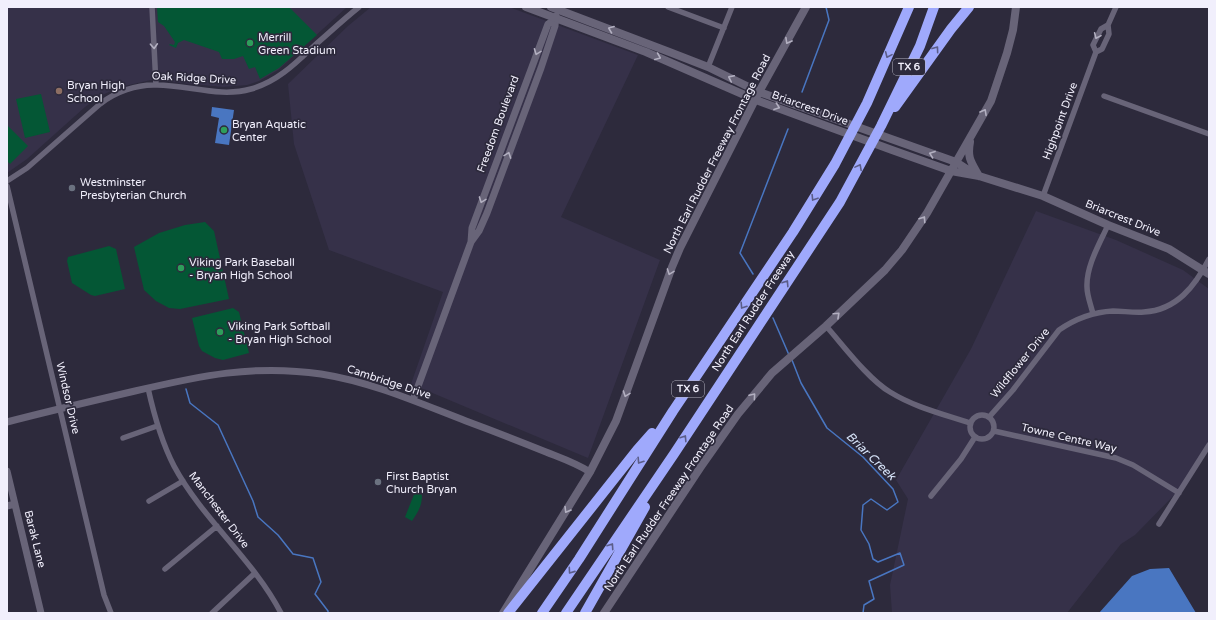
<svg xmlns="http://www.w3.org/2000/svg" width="1216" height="620" viewBox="0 0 1216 620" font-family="'Varela Round',sans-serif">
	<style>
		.built { fill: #363149 }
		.green { fill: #045735 }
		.water { fill: #4976c1 }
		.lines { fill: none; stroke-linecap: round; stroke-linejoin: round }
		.stream { stroke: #4976c1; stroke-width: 1.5 }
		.minor { stroke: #686478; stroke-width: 5.5 }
		.tertiary { stroke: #686478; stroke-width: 7 }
		.secondary { stroke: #686478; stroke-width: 8 }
		.motorway { stroke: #9fa9fc; stroke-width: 10 }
		.oneway { stroke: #b3b0c1 }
		.oneway2 { stroke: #5b5d89 }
		.leisure-dot { fill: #2e9e5b; stroke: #2d2a3c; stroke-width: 1.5 }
		.education-dot { fill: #8d6e63; stroke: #2d2a3c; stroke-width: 1.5 }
		.worship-dot { fill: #6b7280; stroke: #2d2a3c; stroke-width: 1.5 }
		.labels { text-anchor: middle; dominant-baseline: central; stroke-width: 3.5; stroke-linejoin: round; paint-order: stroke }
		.shield { fill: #2d2a3c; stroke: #b6b4c2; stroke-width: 1 }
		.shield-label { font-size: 10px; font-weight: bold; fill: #f1effc }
		.poi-label { font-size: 11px; fill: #f1effc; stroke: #2d2a3c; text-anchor: start }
		.street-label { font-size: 11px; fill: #f1effc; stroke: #2d2a3c }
		.water-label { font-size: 12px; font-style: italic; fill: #d7e4f9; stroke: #2d2a3c }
	</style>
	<rect width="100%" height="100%" fill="#2d2a3c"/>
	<path class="built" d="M7,7H347L278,70L259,81L247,85L223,87L151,80L120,87L102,95L85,107L27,159L7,173Z
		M371,7H509L638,55L561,217L660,260L588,458L411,384L443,292L329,250L294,144L288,84L348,26Z
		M1036,211L1116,240L1183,270L1209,289V440L1184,485L1135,535L1121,544L1067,613H892L890,585L908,499L896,480L971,349Z"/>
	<path class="green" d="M157,7H289L317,35L279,68L260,79L255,67L249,69L243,56L234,59H222L219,52L184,40L178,43L176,48L169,45L170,44L174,45L175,42L164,26L158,22Z
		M41,94L50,132L25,138L16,99Z
		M7,125L28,146L10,164L7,161Z
		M205,222L214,231L229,299L180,309L169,308L156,301L144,290L134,247L159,233L185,225Z
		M109,246L116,249L125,289L95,296L91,295L72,283L67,261L68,257Z
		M233,308L239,312L249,353L223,360L215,358L202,351L199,346L192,318Z
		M415,492L422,495C422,506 418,512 412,521L405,517Z"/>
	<path class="water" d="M212,107L234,110L229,145L215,143L219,118L211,116Z
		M1169,568L1196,613H1099L1132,576L1150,569Z"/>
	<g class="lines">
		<path class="stream" d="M802,92L829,20L826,7
			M753,274L740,253L788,129
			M773,318L789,355
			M792,360L801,383L827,428L863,457L893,489L898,502L887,510L871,499L863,505L861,530L869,544L873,559L878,562L900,553L904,565L869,581L874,599L864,605L863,613
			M186,389L190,403L218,425L253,501L258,517L278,535L293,554L313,558L321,582L315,594L328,611V613"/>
		<path class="minor" d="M152,7L156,85
			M668,7L724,28
			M1096,52L1093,45L1101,29L1108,25
			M708,67L732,7
			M1104,96L1209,134
			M7,181L27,168L100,104C115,92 137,84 157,85C188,85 220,98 251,89C277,82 296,63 315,45C330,32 344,19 359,7
			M7,186L104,595L111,613
			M1043,196L1096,52L1102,49L1109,34L1108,25L1116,7
			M1093,314C1091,305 1087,296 1087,287C1086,266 1100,243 1108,225
			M826,326C843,345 868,379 890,392C914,407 943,414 970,423
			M148,388C154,415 161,441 174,466C203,520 253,559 281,613
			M970 427a12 12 0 1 1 24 0a12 12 0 1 1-24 0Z
			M990,416L1013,390L1059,330C1075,319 1094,312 1113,311C1123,311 1134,313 1144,312C1177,310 1195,286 1209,259
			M994,431L1116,458L1133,465L1179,493
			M123,438L157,426
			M931,496L961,459L975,437
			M149,501L183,481
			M1159,524L1209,445
			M165,569L217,526
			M212,613L255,573"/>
		<path class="tertiary" d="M471,242L479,231L487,213L541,68L555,26L556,16
			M413,400L471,242L472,228L548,24L555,19
			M7,422C49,411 92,401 135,391C199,376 254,364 321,374C372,382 419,403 466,421C493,431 519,441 546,452C561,458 576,463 590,472
			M7,471L41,613
			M7,506L15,504"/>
		<path class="secondary" d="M526,7L646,52L756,100L892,150L951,171L979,176L1043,196L1108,225L1169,249L1209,274
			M551,7L672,53L708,67L759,92L956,162L973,173
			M970,142C967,158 971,162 979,176
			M503,613L590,472L616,421L672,267L680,248L759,92L806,7
			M604,613L700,468L738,414L772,373L826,326L885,270L902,250L927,213L991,101L1007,53L1013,30L1016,7"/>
		<path class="motorway" d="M895,107L951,29L969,7
			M508,613L637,450L652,433
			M542,613L579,559L673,411L793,232L835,164L867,103L909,7
			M566,613L674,454L840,202L881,126L920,46L934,7
			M585,613L645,507"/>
	</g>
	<defs><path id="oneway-chevron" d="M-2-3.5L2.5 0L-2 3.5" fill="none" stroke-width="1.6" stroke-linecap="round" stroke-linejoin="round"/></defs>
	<g class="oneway">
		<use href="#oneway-chevron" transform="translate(611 29) rotate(-159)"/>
		<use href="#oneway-chevron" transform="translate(1097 36) rotate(114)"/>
		<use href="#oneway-chevron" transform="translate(788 41) rotate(119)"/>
		<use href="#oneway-chevron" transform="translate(154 46) rotate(87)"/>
		<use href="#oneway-chevron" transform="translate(537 52) rotate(111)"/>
		<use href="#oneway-chevron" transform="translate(658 57) rotate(23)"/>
		<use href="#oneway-chevron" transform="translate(731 78) rotate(-154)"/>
		<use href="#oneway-chevron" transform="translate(777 107) rotate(20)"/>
		<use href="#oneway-chevron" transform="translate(984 112) rotate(-61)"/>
		<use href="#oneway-chevron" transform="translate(932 154) rotate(-160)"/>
		<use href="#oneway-chevron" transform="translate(508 155) rotate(-70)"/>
		<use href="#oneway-chevron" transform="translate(482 200) rotate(110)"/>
		<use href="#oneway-chevron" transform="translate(923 219) rotate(-56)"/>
		<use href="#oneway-chevron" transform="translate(670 272) rotate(110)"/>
		<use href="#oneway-chevron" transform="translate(837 315) rotate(-43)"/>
		<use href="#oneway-chevron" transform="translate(626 394) rotate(110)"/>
		<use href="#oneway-chevron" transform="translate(753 396) rotate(-50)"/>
		<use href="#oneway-chevron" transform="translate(567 510) rotate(121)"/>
	</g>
	<g class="oneway2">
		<use href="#oneway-chevron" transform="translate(936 49) rotate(-54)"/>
		<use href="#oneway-chevron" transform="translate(888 55) rotate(114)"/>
		<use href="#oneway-chevron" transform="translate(859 167) rotate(-62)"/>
		<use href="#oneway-chevron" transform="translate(814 198) rotate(122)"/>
		<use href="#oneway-chevron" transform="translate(786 283) rotate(-57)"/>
		<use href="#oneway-chevron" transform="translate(743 306) rotate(123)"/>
		<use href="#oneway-chevron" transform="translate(684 438) rotate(-57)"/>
		<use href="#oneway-chevron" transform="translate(640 461) rotate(123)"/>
		<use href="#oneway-chevron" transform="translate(611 546) rotate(-56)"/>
		<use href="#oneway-chevron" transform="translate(571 571) rotate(125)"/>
	</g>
	<g class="leisure-dot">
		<circle cx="250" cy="43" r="4"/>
		<circle cx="224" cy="130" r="4"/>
		<circle cx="181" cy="268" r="4"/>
		<circle cx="220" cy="332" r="4"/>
	</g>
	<circle class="education-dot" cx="59" cy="91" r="4"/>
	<g class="worship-dot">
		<circle cx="72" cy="188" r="4"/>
		<circle cx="378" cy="482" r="4"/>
	</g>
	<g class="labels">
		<g class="shield">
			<rect x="893" y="59" width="32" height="16" rx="3"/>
			<rect x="672" y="381" width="32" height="16" rx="3"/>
		</g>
		<g class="shield-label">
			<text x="909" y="67">TX 6</text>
			<text x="688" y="389">TX 6</text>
		</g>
		<g class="poi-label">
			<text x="258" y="37">Merrill<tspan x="258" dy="13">Green Stadium</tspan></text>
			<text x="67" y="85">Bryan High<tspan x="67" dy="13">School</tspan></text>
			<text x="232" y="124">Bryan Aquatic<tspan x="232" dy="13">Center</tspan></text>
			<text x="80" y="182">Westminster<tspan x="80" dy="13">Presbyterian Church</tspan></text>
			<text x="189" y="262">Viking Park Baseball<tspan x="189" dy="13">- Bryan High School</tspan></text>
			<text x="228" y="326">Viking Park Softball<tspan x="228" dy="13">- Bryan High School</tspan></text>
			<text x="386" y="476">First Baptist<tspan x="386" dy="13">Church Bryan</tspan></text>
		</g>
		<g class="street-label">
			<text transform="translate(194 78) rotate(3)">Oak Ridge Drive</text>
			<text transform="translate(810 108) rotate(20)">Briarcrest Drive</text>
			<text transform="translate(1060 121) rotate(-70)">Highpoint Drive</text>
			<text transform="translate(498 124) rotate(-70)">Freedom Boulevard</text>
			<text transform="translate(717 154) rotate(-63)">North Earl Rudder Freeway Frontage Road</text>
			<text transform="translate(1123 218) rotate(22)">Briarcrest Drive</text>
			<text transform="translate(753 311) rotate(-57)">North Earl Rudder Freeway</text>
			<text transform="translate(1020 363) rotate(-51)">Wildflower Drive</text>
			<text transform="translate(389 382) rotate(18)">Cambridge Drive</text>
			<text transform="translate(68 398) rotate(77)">Windsor Drive</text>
			<text transform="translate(1069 438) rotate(13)">Towne Centre Way</text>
			<text transform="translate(669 498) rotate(-56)">North Earl Rudder Freeway Frontage Road</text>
			<text transform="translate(219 510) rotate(53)">Manchester Drive</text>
			<text transform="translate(35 539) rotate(76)">Barak Lane</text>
		</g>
		<g class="water-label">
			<text transform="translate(871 456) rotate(44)">Briar Creek</text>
		</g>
	</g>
	<rect width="1216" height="620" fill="none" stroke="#f1effc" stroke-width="16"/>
</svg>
